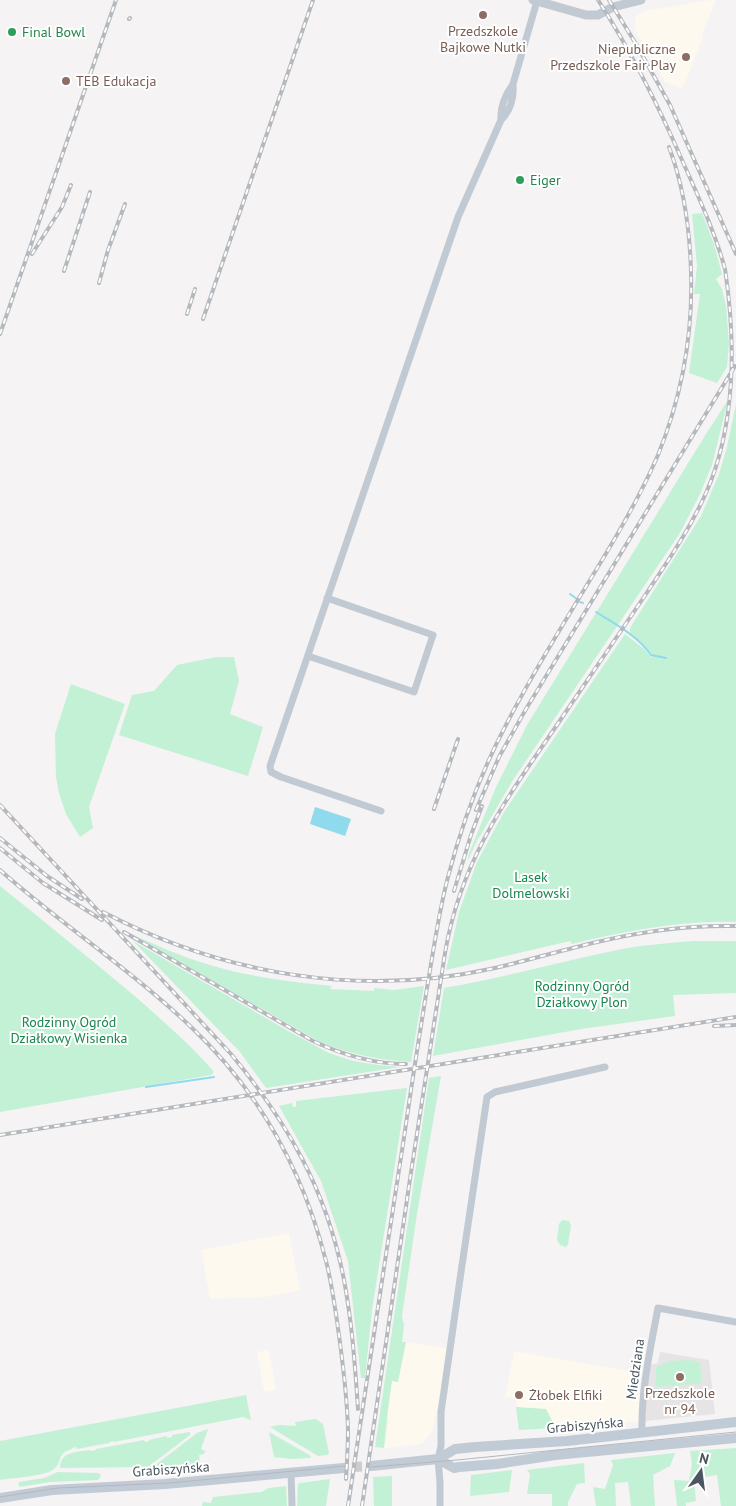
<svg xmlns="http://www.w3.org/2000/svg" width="736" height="1506" viewBox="0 0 736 1506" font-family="'PT Sans',sans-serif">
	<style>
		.commercial { fill: #fdf9ef }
		.education { fill: #e6e4e5 }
		.green { fill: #c3f1d5 }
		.water { fill: #90daee }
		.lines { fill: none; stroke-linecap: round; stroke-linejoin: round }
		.stream { stroke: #90daee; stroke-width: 2 }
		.secondary-tunnel { stroke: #caccce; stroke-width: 10; stroke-dasharray: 10 5; stroke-linecap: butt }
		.minor { stroke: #c1cad2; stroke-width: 7 }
		.tertiary { stroke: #c1cad2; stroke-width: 9 }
		.secondary { stroke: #c1cbd6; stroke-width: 10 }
		.tram { stroke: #b5b8bd; stroke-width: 1 }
		.rail-casing { stroke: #b5b8bd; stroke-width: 4 }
		.rail { stroke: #fff; stroke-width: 2; stroke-dasharray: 5.5; stroke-linecap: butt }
		.education-dot { fill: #8d6e63; stroke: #fff; stroke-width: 2 }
		.leisure-dot { fill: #2e9e5b; stroke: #fff; stroke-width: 2 }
		.labels { text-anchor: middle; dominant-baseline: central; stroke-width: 4; stroke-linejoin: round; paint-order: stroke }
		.education-label { font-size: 14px; fill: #785e54; stroke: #fff }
		.leisure-label { font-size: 14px; fill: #27864d; stroke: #fff; text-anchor: start }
		.park-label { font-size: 14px; fill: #17864f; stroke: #fff }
		.street-label { font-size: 14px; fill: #4a5661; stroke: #fff }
	</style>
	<rect width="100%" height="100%" fill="#f5f3f3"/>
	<path class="commercial" d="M711,0H716L702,34L704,35L685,83L681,88L665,82L634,28L636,16L645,11Z
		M289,1233L300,1290L266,1297L210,1299L201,1250Z
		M397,1341L447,1348L440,1397L432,1432L422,1444L384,1448L389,1419H387L386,1408Z
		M269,1350L276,1390L264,1392L257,1352Z
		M514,1351L639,1373L640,1393L639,1421L557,1430L546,1409L516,1407L517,1398L505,1397Z"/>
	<path class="education" d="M660,1352L709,1360L715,1414L645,1421L649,1365L658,1363Z"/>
	<path class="green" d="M702,213L714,244L722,274L716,279L722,289L726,306L729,343L727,367L717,383L689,373L700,294H694L697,266L692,214Z
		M728,400L712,465L700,494L680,533L513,780L477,841L468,860V856L496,787L527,725L706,434Z
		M736,404V922C682,920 625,931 572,944L570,941L446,970L459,912L477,862L504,812L625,634L644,649L652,658V654L630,633V628L701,516L719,474L727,447Z
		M216,657H234L239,681L230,714L263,727L248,776L119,735L132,695L154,691L177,665Z
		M71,684L125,704L89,807L93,828L80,837L66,814L59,793L56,777L55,734Z
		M0,886C46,923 92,960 137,998C164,1022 191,1045 214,1072L211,1075L0,1112Z
		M127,932C153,944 182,957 210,965C249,977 291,982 332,986L330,989L374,991V988L394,990L424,986L411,1062C378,1060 354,1055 322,1043Z
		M133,941L290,1032L329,1053L353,1061L378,1065L400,1067L266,1088L240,1052Z
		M694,941H736V993L673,995L675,1016L581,1029L433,1056L444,988C502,978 559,962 617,950C642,945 668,943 694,941Z
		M441,1076L417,1214L403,1309L402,1317L404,1325L402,1342H406L398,1382L392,1381L388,1409L384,1448L375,1447L429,1078Z
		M407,1088L372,1310L365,1378H361L348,1261L321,1181L279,1106L292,1103L293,1107H296V1101Z
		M562,1220L569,1221L571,1226L568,1244L566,1247L560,1245L557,1240L559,1224Z
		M689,1360L700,1362L702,1383L656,1387V1367L670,1361Z
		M246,1395L251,1420L243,1417L114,1442V1441L110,1442L109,1443L77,1449L76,1447L72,1448V1449C56,1453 63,1462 54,1469C46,1476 12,1478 0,1480V1441Z
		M516,1407L546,1409L556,1428L519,1430Z
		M316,1419L323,1424L329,1453L327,1455L318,1456L270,1427L278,1425L296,1426L295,1422Z
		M208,1429L201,1449L205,1451L204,1454L199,1455L200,1463H204L205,1466L153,1467L197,1433Z
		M190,1432V1435L148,1467L60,1468C60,1451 78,1452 90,1450L91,1451L96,1450V1449L144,1440L145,1442L149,1441V1440L167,1436V1438L172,1437V1435Z
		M269,1432L311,1456L310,1458L293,1459L274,1457Z
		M736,1448V1506H721L717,1475L694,1479L696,1501L686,1503V1506H677L674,1480L689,1481L692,1464L690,1451Z
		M675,1453L670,1466L653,1475L655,1506H631L628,1482L615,1483L616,1506H596L593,1487L605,1489L613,1465L611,1460Z
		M584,1463L585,1483L577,1484L568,1502V1506H552V1494H527L530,1474L527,1470Z
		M512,1470L509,1492L470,1496L471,1475Z
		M58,1472L99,1473L101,1476L98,1480L50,1482L20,1487L18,1484L19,1482L44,1478Z
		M392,1476V1506H374L373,1477Z
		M330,1479L326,1506H297L298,1484L300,1483Z
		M286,1486L287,1506H202L203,1502L211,1503L213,1497L261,1492L269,1488Z"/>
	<path class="water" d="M315,807L351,819L345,836L310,824Z"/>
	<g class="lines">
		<path class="stream" d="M570,594L577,599
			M580,602L583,603
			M596,612C615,624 638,636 651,655L666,658
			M146,1087L214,1077"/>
		<path class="secondary-tunnel" d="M352,1467L371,1466"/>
		<path class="minor" d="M501,120C500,107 505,95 513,84
			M308,656L414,692L433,635L327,598
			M381,811L281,777L271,772L270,766L458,217L501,120C511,110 514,97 513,84L537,1
			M642,1433C641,1389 650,1351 658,1308L736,1322
			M291,1472L292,1506
			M440,1506V1483L438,1459L441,1446V1412L461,1272L487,1097L495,1092L605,1067"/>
		<path class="tertiary" d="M533,0L586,15H598L613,7L641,0"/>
		<path class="secondary" d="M438,1459L454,1468L459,1467L497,1464L555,1455L736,1438
			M371,1466L438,1459L455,1449L475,1447L567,1441L736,1422
			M0,1498L52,1490L165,1484L344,1468"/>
		<path class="tram" d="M371,1467L457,1460L736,1432
			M0,1497L58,1488L170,1483L345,1466"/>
		<g class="rail-casing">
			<path id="rail" d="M609,0L636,44L670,105L736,254
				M129,19L130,18
				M32,254L62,207L71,185
				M64,271L90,192
				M99,283L108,250L125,204
				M187,314L195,289
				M203,319L313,0
				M0,334L116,0
				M0,805L231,1054C288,1123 327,1191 344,1280C352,1322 355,1365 358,1409
				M434,809L458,739
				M476,810L499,757L526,709L735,366
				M0,838L47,876L82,899
				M0,848L43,883L102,920
				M0,870C61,924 130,969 190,1026C258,1090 303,1170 326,1261C331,1280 334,1301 337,1321C342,1356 347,1393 348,1430C348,1446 347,1462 346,1479
				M454,891L471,835L482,806
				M103,912C224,975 361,998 495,968C529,960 563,950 597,942C643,931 689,925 736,926
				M124,932L313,1041C343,1055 372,1064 406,1064
				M714,1026L736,1025
				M0,1135L736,1017
				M348,1506C366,1381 386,1256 405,1131C412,1081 420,1032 428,982C434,947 439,911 448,877C462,823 481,772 507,723C533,672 564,623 593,575C617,536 640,497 658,455C681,398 693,335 691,273C690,230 684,187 669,147
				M362,1506L410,1179L445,953C461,859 507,798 559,722C588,679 617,637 646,594C668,561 690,529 706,493C736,425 736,342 725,269C715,232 698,196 682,160C658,105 631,51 598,0"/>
		</g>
		<use href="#rail" class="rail"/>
	</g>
	<g class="education-dot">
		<circle cx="483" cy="15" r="5"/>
		<circle cx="686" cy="57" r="5"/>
		<circle cx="66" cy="81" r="5"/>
		<circle cx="680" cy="1377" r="5"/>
		<circle cx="519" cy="1395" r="5"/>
	</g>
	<g class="leisure-dot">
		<circle cx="12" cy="32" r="5"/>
		<circle cx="520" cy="180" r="5"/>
	</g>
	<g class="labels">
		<g class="education-label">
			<text x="483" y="31">Przedszkole<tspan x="483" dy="16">Bajkowe Nutki</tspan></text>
			<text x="676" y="49" text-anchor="end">Niepubliczne<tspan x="676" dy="16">Przedszkole Fair Play</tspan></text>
			<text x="76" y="81" text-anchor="start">TEB Edukacja</text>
			<text x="680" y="1393">Przedszkole<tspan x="680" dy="16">nr 94</tspan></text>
			<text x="529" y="1395" text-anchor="start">Żłobek Elfiki</text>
		</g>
		<g class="leisure-label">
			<text x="22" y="32">Final Bowl</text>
			<text x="530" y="180">Eiger</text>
		</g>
		<g class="park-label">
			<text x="531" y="877">Lasek<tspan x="531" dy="16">Dolmelowski</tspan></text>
			<text x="582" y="986">Rodzinny Ogród<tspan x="582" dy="16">Działkowy Plon</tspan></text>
			<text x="69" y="1022">Rodzinny Ogród<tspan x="69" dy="16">Działkowy Wisienka</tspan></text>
		</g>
		<g class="street-label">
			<text transform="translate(635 1369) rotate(-82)">Miedziana</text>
			<text transform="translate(585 1425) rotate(-5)">Grabiszyńska</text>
			<text transform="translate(171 1469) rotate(-4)">Grabiszyńska</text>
		</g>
	</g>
	<g transform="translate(701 1471) rotate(14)" stroke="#ffffff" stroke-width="4" paint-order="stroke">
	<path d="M0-4L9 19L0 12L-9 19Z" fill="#4a5661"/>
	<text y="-8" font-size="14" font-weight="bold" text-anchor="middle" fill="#4a5661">N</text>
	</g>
</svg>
